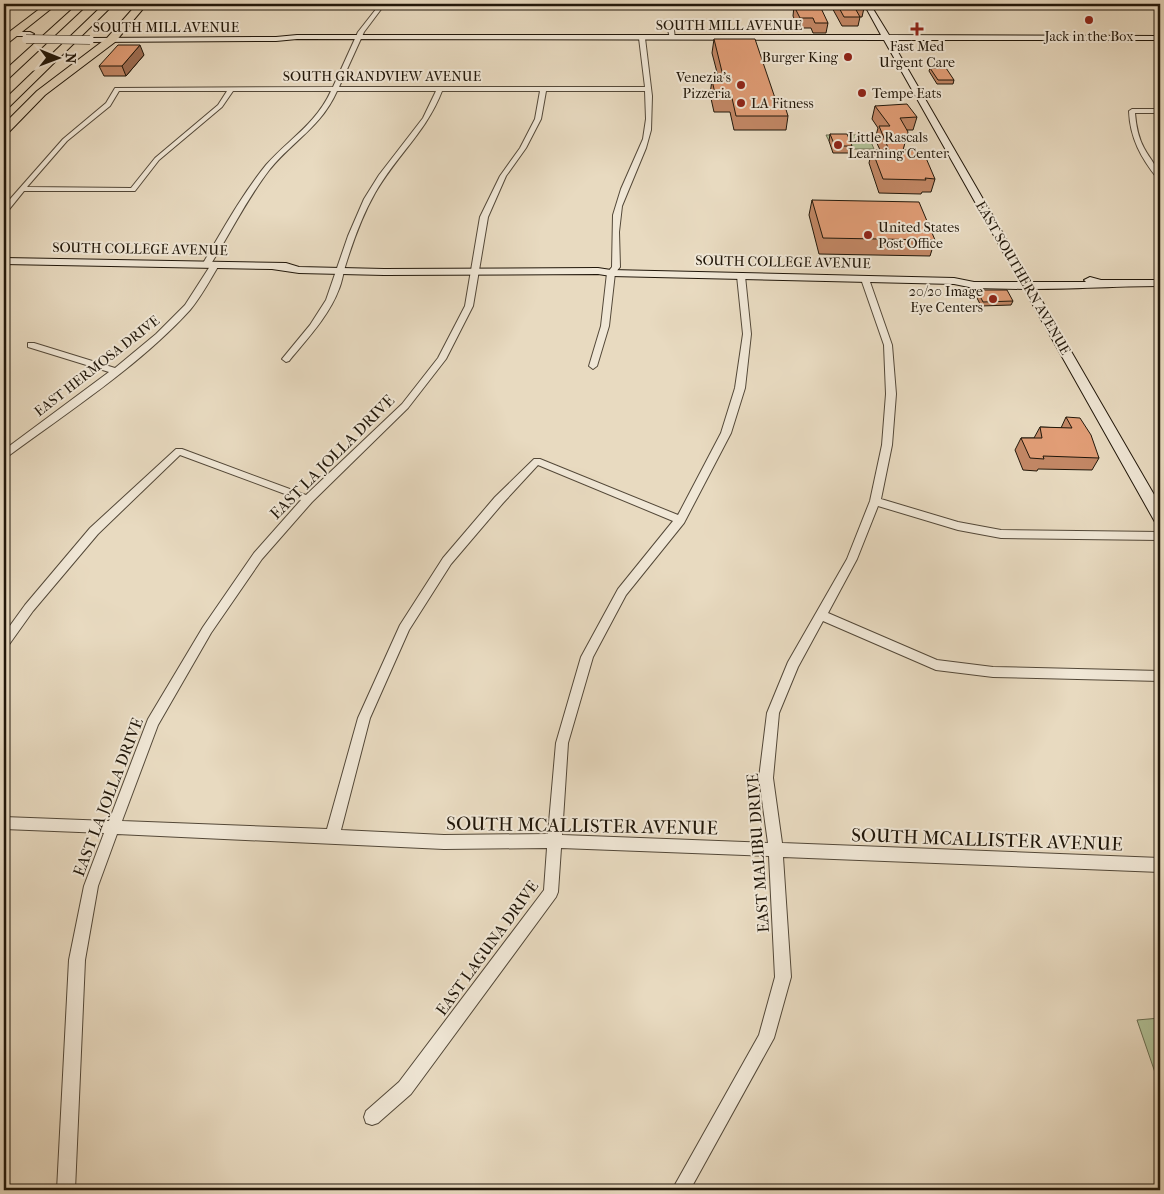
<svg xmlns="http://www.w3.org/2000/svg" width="1164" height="1194" viewBox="0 0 1164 1194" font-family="'IM FELL French Canon',serif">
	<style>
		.green { fill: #b0c197; stroke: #686c50 }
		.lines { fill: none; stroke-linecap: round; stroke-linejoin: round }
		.street-casing { stroke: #534838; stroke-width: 2 }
		.secondary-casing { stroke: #21170a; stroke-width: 2 }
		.highway-casing { stroke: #21170a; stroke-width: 2 }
		.street { fill: #f0e7d6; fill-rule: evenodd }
		.secondary { fill: #f0e7d6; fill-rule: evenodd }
		.highway { fill: #e8dac0; fill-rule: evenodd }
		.secondary-bridge-casing { stroke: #21170a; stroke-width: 9; stroke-linecap: butt }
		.secondary-bridge { stroke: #f0e7d6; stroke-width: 8 }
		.wall { fill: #c28765; stroke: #21170a }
		.shaded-wall { fill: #9e6e53; stroke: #21170a }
		.building { fill: #e19d76; stroke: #21170a }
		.poi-dot { fill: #8f2418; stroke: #f0e7d6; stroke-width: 2 }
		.labels { text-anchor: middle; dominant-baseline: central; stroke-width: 4; stroke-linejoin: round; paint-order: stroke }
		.far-street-label { font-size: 14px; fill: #21170a; stroke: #f0e7d6 }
		.far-poi-label { font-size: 14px; fill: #21170a; stroke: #f0e7d6; text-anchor: start }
		.street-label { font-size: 16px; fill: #21170a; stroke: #f0e7d6 }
		.near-street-label { font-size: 19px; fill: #21170a; stroke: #f0e7d6 }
	</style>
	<rect width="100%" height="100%" fill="#e8dac0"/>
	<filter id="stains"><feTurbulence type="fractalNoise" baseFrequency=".004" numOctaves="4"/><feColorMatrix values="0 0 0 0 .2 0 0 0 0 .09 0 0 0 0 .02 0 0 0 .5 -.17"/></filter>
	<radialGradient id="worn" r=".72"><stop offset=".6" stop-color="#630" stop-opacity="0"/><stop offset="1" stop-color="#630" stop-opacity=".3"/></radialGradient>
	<path class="green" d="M826,135H868L874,149H848L845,141H829Z
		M1160,1018V1087L1137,1020Z"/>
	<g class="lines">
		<g class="street-casing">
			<path id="street" d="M380,4H385L364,32L339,87H645L639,38L642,36L645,38L652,96L651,130L646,148L622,206L619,232L620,267L615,273L609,326L597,366L593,369L589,366L601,326L607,273L612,267L613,215L621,189L643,139L646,119L645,91H546L541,119L526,148L506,176L488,217L473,306L446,359L408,408L312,502L262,559L211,633L158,725L122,821L327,829L358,718L400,625L443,558L495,497L534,459H540L678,515L721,433L735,388L743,334L737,276L741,274L745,276L751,334L745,388L731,433L684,523L626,595L593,657L568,743L562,835L768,843L759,778L767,713L788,662L847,559L870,501L882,445L886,394L884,345L861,279L865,277L869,279L892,345L896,394L892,445L881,499L958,522L1001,530L1160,532V540L1001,538L958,530L878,506L857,559L828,613L937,660L993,667L1160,671V681L993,677L936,670L823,621L798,667L779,713L773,778L782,843L1160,858V872L783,857L791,977L774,1038L690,1190H672L759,1035L775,977L769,856L561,848L558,892L556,897L411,1094L378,1123L372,1125L366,1123L364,1117L366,1111L399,1082L544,890L547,848L444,849L117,834L98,886L85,960L75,1190H57L69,960L84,886L104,833L4,829V817L109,821L148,719L203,627L254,553L301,500L180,455L98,534L33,611L8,646L4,648V634L25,605L90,528L176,449H182L306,495L402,404L438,358L465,306L480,217L500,176L520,148L535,119L540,91H442C427,131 396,156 375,193C362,216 353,241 345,267C343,274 342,282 339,289C329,316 307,339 289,361L286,362L282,359L310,325L326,300L348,236L364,199L379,175L423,118L436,91H337C321,127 294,140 270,169C246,200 230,234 209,267L202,265C222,231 241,196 266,165C289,139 316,124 331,91H233L222,107L159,160L135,191H24L7,212H4V206L63,139L106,103L115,88L333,87L358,32ZM119,91H227L218,105L155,158L131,188L27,187L67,141L110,106ZM538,465L673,521L618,589L581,657L556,743L548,834L444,835L341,830L370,718L409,630L451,564L503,503Z
				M1150,4H1155L1160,10V14Z
				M671,28L674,30L675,39L670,38L668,30Z
				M1132,109H1160V113H1135C1136,125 1138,137 1144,148C1149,158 1160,169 1160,180L1158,179C1141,158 1130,138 1129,111Z
				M212,263L219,265C210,280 201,297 190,310C139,366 68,412 7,457L4,458V450L109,372L28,347V343H34L115,368L156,334L185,305Z"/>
		</g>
		<g class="secondary-casing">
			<path id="secondary" d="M864,4H870L889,35L1160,36V40H891L1031,282H1086L1084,280L1090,277L1101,280H1160V286C1118,286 1077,289 1035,289L1160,505V523L1155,522L1024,289L974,288L954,284L611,276L598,274L384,275L299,273L272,269L4,264V258L286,263L299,267L384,269L598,268L611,270L954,278L974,282H1020L884,40L297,39L276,41L90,42L86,40L90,38L276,37L297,35H881Z
				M4,32H30L34,34L30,36H4Z"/>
		</g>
		<g class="highway-casing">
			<path id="highway" d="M46,4H57L8,43L4,44V36Z
				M78,4H88L8,79L4,80V71Z
				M104,4H114L8,108L4,109V100Z
				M137,4H147L115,42L45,95L8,133L4,134V124L37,91L107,38Z"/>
		</g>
		<use href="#street" class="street"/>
		<use href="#secondary" class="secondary"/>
		<use href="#highway" class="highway"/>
		<g class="secondary-bridge-casing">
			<path id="secondary-bridge" d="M26,39L90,40"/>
		</g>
		<use href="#secondary-bridge" class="secondary-bridge"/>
	</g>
	<path class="wall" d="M757,4H785L784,9H759Z
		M830,4H862L864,8L862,17H860L858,26H842Z
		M794,6L828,23L826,33H813L811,28H798L793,16Z
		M714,39L775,98L788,116L786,130H734L730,112H714L710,94L712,80H719L712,53Z
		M144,55L126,76H104L99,66Z
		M930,68L954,80L953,84H937L929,71Z
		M875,106L917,117L913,130H907L903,150L935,179L931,192H922L921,194L879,193L869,163L872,150H880L875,139L878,128L872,119Z
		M830,134L852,146L850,153H833L829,141Z
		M812,200L935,240L930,256L819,254L809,215Z
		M977,290L1013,301L1011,305L981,306L975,294Z
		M1066,417L1099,458L1092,470L1038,469L1037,471L1023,470L1015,450L1021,438H1034L1040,427L1061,428Z"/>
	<path class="shaded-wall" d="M140,45L144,55L126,76L122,66Z"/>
	<path class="building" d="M837,4H862L864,8H855L860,17H844Z
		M794,6H820L828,23H815L813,18H800Z
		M714,39H755L775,98L784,103L788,116H736L732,98H716L712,80H724Z
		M118,45H140L122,66H99Z
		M930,68H946L954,80H938Z
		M907,104L917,117L900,118L908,132L903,150L923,151L935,179L925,178L926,180L883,179L872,150H889L879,126H890L875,106Z
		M830,134H847L852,146H835Z
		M812,200L919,202L935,240L823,238Z
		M977,290H1007L1013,301L983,302Z
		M1066,417L1080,418L1091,435L1099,458L1043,456L1044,459L1030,458L1021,438H1042L1040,427L1072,428Z"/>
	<g class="poi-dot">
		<circle cx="1089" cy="20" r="5"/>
		<path d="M914.5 21.5h5v5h5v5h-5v5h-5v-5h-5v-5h5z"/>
		<circle cx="848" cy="57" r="5"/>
		<circle cx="741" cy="85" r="5"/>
		<circle cx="862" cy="93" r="5"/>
		<circle cx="741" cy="103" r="5"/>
		<circle cx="838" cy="145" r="5"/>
		<circle cx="868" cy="235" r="5"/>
		<circle cx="993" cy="299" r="5"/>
	</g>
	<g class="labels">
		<g class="far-street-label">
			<text x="729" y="25">SOUTH MILL AVENUE</text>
			<text x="166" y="27">SOUTH MILL AVENUE</text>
			<text x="382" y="76">SOUTH GRANDVIEW AVENUE</text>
			<text transform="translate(140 249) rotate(1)">SOUTH COLLEGE AVENUE</text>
			<text transform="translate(783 262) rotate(1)">SOUTH COLLEGE AVENUE</text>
			<text transform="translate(1023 278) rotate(60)">EAST SOUTHERN AVENUE</text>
			<text transform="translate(97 366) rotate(-38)">EAST HERMOSA DRIVE</text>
		</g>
		<g class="far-poi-label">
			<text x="1089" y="36" text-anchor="middle">Jack in the Box</text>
			<text x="917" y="46" text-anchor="middle">Fast Med<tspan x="917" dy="16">Urgent Care</tspan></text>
			<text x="838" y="57" text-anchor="end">Burger King</text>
			<text x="731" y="77" text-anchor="end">Venezia's<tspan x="731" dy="16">Pizzeria</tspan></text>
			<text x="872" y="93">Tempe Eats</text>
			<text x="751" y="103">LA Fitness</text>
			<text x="848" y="137">Little Rascals<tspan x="848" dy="16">Learning Center</tspan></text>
			<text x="878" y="227">United States<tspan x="878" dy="16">Post Office</tspan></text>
			<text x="983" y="291" text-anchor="end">20/20 Image<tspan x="983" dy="16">Eye Centers</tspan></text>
		</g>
		<g class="street-label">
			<text transform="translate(332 457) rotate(-45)">EAST LA JOLLA DRIVE</text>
			<text transform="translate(108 797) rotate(-69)">EAST LA JOLLA DRIVE</text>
			<text transform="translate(758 853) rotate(-94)">EAST MALIBU DRIVE</text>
			<text transform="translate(487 948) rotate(-54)">EAST LAGUNA DRIVE</text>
		</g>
		<g class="near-street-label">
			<text transform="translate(582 826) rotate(1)">SOUTH MCALLISTER AVENUE</text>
			<text transform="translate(987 840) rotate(2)">SOUTH MCALLISTER AVENUE</text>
		</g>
	</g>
	<rect width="1164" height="1194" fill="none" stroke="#e8dac0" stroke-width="20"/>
	<rect x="5" y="5" width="1154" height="1184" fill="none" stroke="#21170a" stroke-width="2.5"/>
	<rect x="10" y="10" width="1144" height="1174" fill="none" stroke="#21170a"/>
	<g transform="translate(58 58) rotate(91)" stroke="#f0e7d6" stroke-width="4" paint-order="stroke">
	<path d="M0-4L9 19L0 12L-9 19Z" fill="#21170a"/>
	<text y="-8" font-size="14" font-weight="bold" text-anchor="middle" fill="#21170a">N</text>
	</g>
	<rect width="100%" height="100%" filter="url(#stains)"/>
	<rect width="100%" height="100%" fill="url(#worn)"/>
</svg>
